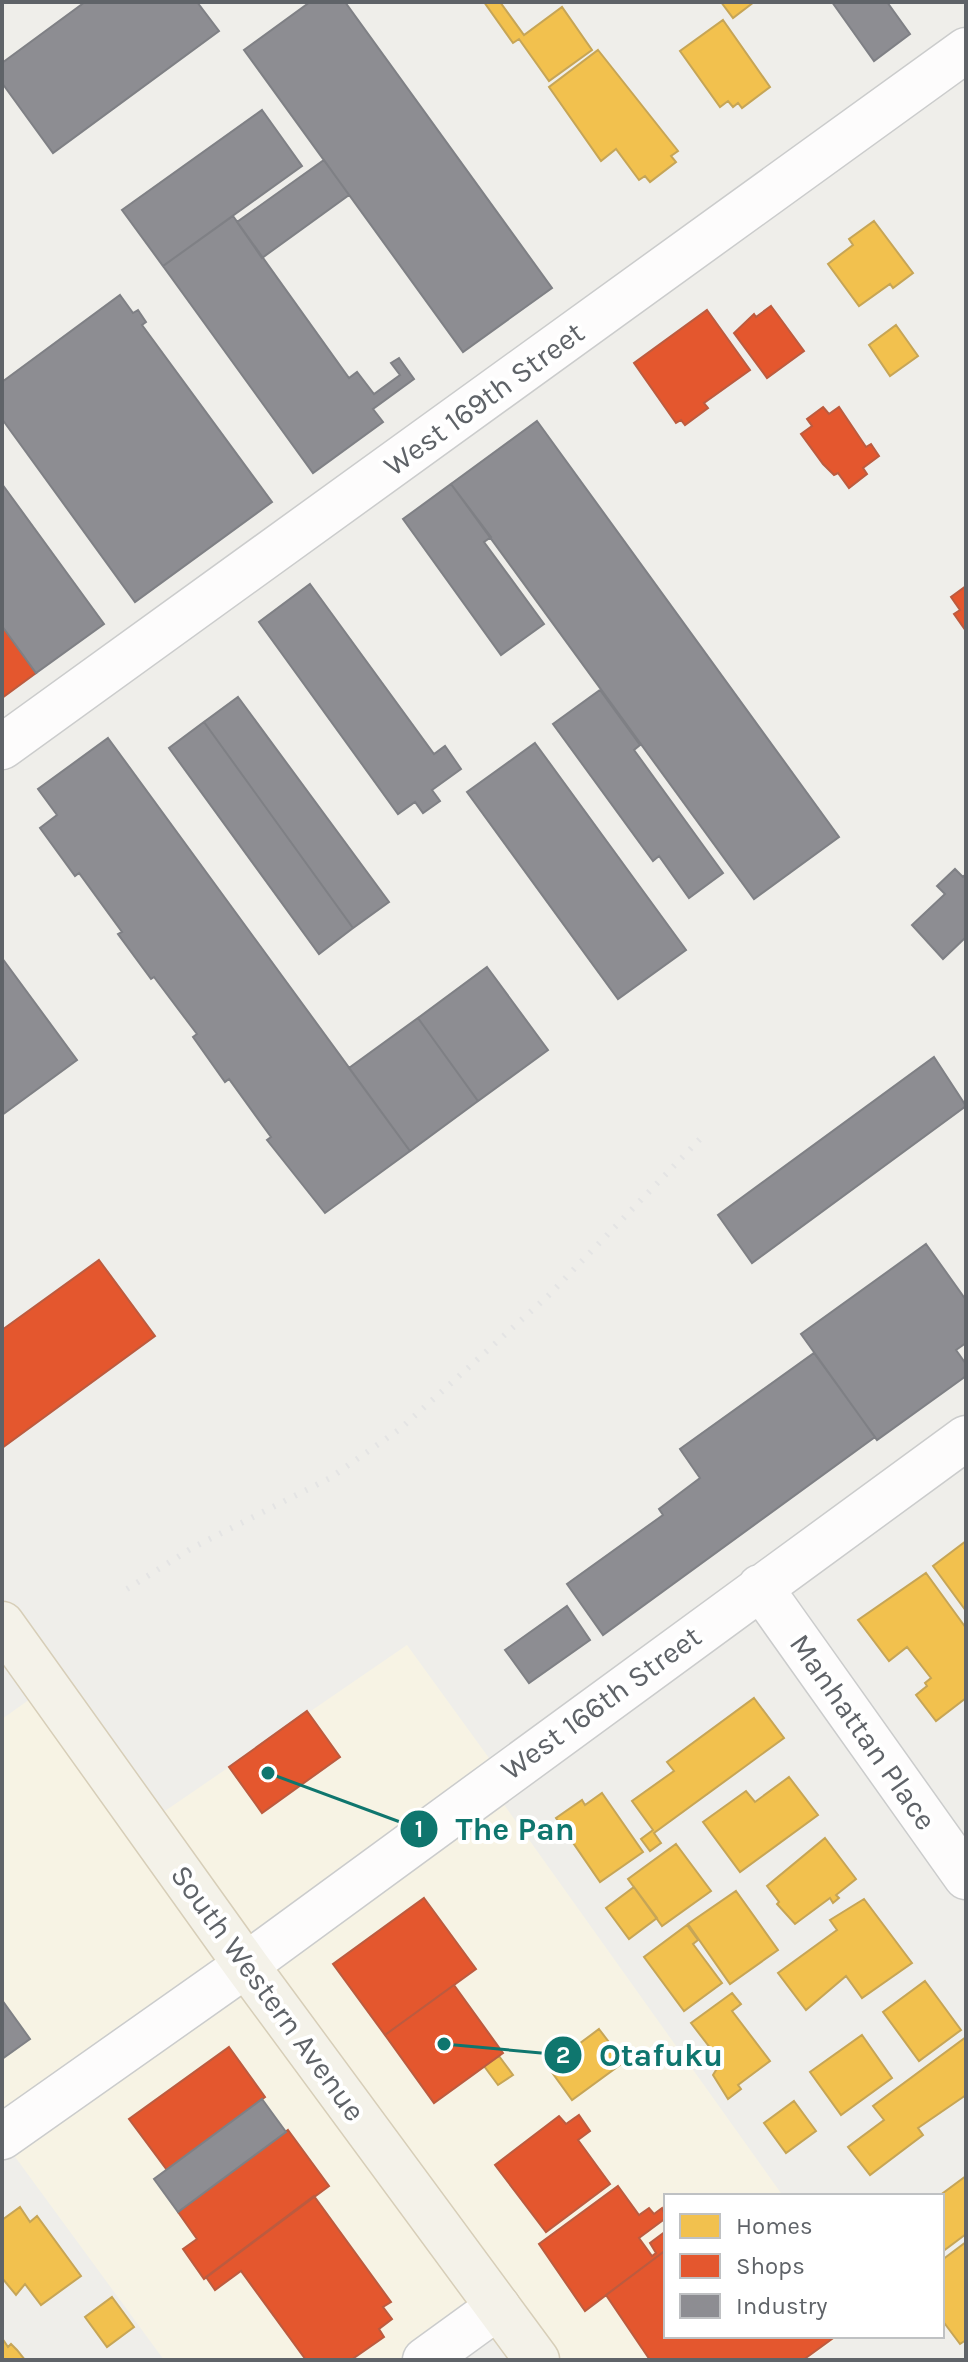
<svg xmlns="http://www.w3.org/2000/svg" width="968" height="2362" viewBox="0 0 968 2362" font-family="Karla,sans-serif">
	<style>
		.commercial { fill: #f7f3e4 }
		.homes { fill: #f2c14e; stroke: #c6a556; stroke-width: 2 }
		.shops { fill: #e4572e; stroke: #bc5b3f; stroke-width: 2 }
		.industry { fill: #8d8d92; stroke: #7f8085; stroke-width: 2 }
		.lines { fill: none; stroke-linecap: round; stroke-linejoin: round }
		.minor-casing { stroke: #cbcccc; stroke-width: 47 }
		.major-casing { stroke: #d7ceb8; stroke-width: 47 }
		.minor { stroke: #fdfcfc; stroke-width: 44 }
		.major { stroke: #f4f2e9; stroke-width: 44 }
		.rail { stroke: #e4e4e4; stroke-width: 6; stroke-dasharray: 2 10; stroke-linecap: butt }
		.labels { text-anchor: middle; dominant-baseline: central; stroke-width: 8; stroke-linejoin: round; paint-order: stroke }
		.street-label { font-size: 30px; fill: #5f6368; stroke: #fff }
		.leader { fill: none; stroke: #0f766e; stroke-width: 3 }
		.callout-dot { fill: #0f766e; stroke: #fff; stroke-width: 3 }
		.mark-label { font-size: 24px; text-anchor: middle; font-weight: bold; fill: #fff }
		.callout-label { font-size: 32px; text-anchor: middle; font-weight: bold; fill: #0f766e; stroke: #fff; stroke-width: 8; stroke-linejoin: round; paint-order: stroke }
	</style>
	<rect width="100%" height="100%" fill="#efeeea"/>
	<path class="commercial" d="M407,1645L502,1776L490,1785L783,2196H666V2336H840L806,2360H537L498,2307L425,2360H164L2,2139V1719L47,1687L146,1824Z"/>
	<path class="homes" d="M484,2H500L524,35L562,7L592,50L549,81L519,39L513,43Z
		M721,2H754L733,18Z
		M723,20L770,87L742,108L738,103L733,107L728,101L720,107L680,51Z
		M598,50L678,151L671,156L676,162L650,182L645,176L639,180L616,149L601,161L549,87Z
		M874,221L913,273L893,288L890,284L859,306L828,264L853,245L849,239Z
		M896,325L918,356L890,376L869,345Z
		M966,1541V1611L933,1566Z
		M926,1573L966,1628V1698L936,1721L916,1695L927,1686L925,1683L931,1678L907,1647L889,1661L858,1620Z
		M754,1698L784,1738L654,1833L661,1843L650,1851L641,1839L653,1830L632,1801L674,1771L667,1762Z
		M789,1777L818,1815L740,1872L703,1822L746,1791L755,1802Z
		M602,1793L643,1852L600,1882L556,1818L582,1800L585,1805Z
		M825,1838L856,1879L836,1895L839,1898L833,1903L830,1898L795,1924L777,1904L779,1902L767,1886Z
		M676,1844L711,1891L662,1926L628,1879Z
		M634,1887L657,1918L629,1939L606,1908Z
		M736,1891L778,1950L730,1984L688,1924Z
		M864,1899L912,1963L862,1998L846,1976L806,2010L778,1973L837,1930L830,1920Z
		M687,1925L698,1940L693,1944L722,1983L684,2011L644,1957Z
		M925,1981L961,2030L919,2061L883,2012Z
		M732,1993L741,2004L732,2011L770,2061L738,2085L741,2089L728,2099L713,2075L721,2062L691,2023Z
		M599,2029L624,2062L572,2100L548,2067Z
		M862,2035L892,2078L841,2115L810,2072Z
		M966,2037V2095L918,2128L923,2135L870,2175L848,2147L884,2120L873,2106Z
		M499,2056L513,2075L498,2085L484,2066Z
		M794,2101L816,2131L786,2153L764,2123Z
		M966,2176V2234L942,2252V2196H939Z
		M20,2207L30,2222L37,2216L81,2276L41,2305L25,2284L16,2295L2,2278V2220Z
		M966,2242V2340L960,2344L942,2320V2260Z
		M112,2297L134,2327L107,2347L85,2317Z
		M2,2338L8,2347L11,2344L17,2350L25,2360H2Z"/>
	<path class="shops" d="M771,306L804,351L767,378L734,333L754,314L756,317Z
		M707,310L750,370L704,403L708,408L685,425L681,420L676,423L634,363Z
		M823,407L829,414L839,407L866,447L871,444L879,456L863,468L867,474L849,488L838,473L834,475L823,464L801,434L812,426L807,419Z
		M966,586V631L954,614L960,610L951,597Z
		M2,626L36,673L2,698Z
		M99,1260L155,1336L2,1448V1330Z
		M307,1711L340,1757L262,1813L229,1767Z
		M424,1898L476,1969L385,2035L333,1964Z
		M454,1985L503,2053L434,2103L385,2035Z
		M229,2047L265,2097L167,2170L129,2119Z
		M579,2115L590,2131L578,2140L610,2184L546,2232L495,2165L559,2116L566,2124Z
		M288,2130L329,2186L204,2279L183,2249L197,2239L178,2212Z
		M618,2186L639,2215L649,2208L654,2214L662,2208L666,2218L639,2238L652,2256L656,2253L650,2243L666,2231V2250L585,2311L539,2244Z
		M314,2196L391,2302L383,2307L392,2319L379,2329L384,2337L351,2360H306L241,2271L215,2290L206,2277Z
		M666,2250V2336H836L803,2360H650L606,2295Z"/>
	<path class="industry" d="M85,2H197L219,31L53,153L2,83V63Z
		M310,2H345L552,288L463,352L244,50Z
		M832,2H887L910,34L874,61Z
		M262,110L302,166L163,266L122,210Z
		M324,160L349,195L262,258L237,222Z
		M233,216L349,378L357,372L374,394L400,375L391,363L399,358L414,379L373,409L383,422L313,473L163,266Z
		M120,295L133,313L138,310L146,322L142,325L272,502L135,602L2,419V382Z
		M537,421L839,837L754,899L451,484Z
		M2,484L104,624L36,673L2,626Z
		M451,484L491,537L484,542L544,624L501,655L403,519Z
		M310,584L434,754L445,746L461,769L432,790L440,801L423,813L415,802L398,814L259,622Z
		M600,690L640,745L634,750L723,873L689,898L659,856L653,861L553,724Z
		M238,697L389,902L353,928L204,722Z
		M204,722L353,928L319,954L169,748Z
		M108,738L410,1151L325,1213L267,1140L271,1137L229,1079L225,1082L193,1037L197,1034L154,977L151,979L118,934L122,932L79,873L75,876L40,828L57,815L38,789Z
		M535,743L686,950L618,999L467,792Z
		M955,869L963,877L966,874V937L943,959L912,925L945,894L937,886Z
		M2,958L77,1060L2,1115Z
		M487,967L548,1050L478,1101L418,1018Z
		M418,1018L478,1101L410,1151L349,1068Z
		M934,1057L966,1106L752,1263L718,1215Z
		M926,1244L966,1300V1343L956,1350L966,1364V1376L877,1440L801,1334Z
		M814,1353L875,1437L603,1635L567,1584L663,1515L659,1509L700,1478L680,1449Z
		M567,1606L590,1640L529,1683L505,1650Z
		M2,2000L30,2039L2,2059Z
		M262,2099L286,2132L178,2212L154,2179Z"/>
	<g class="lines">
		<g class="minor-casing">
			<path id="minor" d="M2,747L966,50
				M760,1587L966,1877
				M2,2137L246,1965L966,1438
				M425,2360L498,2307"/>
		</g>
		<g class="major-casing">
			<path id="major" d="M2,1624L246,1965L537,2360"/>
		</g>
		<use href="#minor" class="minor"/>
		<use href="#major" class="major"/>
		<path class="rail" d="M127,1589L192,1548L330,1478L400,1429L548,1296L701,1138"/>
	</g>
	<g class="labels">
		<g class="street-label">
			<text transform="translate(484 399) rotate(-36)">West 169th Street</text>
			<text transform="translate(601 1703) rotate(-36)">West 166th Street</text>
			<text transform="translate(863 1732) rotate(55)">Manhattan Place</text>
			<text transform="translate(268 1993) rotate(54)">South Western Avenue</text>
		</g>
	</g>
	<path class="leader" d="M268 1773L419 1829M444 2044L563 2055"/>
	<g class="callout-dot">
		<circle cx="268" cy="1773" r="8"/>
		<circle cx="444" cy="2044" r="8"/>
		<circle cx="419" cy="1829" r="20"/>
		<circle cx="563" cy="2055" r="20"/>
	</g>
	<g class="mark-label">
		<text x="419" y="1837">1</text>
		<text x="563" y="2063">2</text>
	</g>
	<g class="callout-label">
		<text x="515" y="1840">The Pan</text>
		<text x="661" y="2066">Otafuku</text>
	</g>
	<rect width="968" height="2362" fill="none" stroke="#5f6368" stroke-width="8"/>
	<rect x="664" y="2194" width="280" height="144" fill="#ffffff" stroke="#bfc1c3" stroke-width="2"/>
	<rect x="680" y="2214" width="40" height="24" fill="#f2c14e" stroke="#bfc1c3" stroke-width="2"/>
	<text x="736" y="2234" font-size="24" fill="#5f6368">Homes</text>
	<rect x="680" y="2254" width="40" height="24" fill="#e4572e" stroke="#bfc1c3" stroke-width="2"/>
	<text x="736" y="2274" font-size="24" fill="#5f6368">Shops</text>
	<rect x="680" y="2294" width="40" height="24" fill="#8d8d92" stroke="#bfc1c3" stroke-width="2"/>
	<text x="736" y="2314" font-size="24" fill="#5f6368">Industry</text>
</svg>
